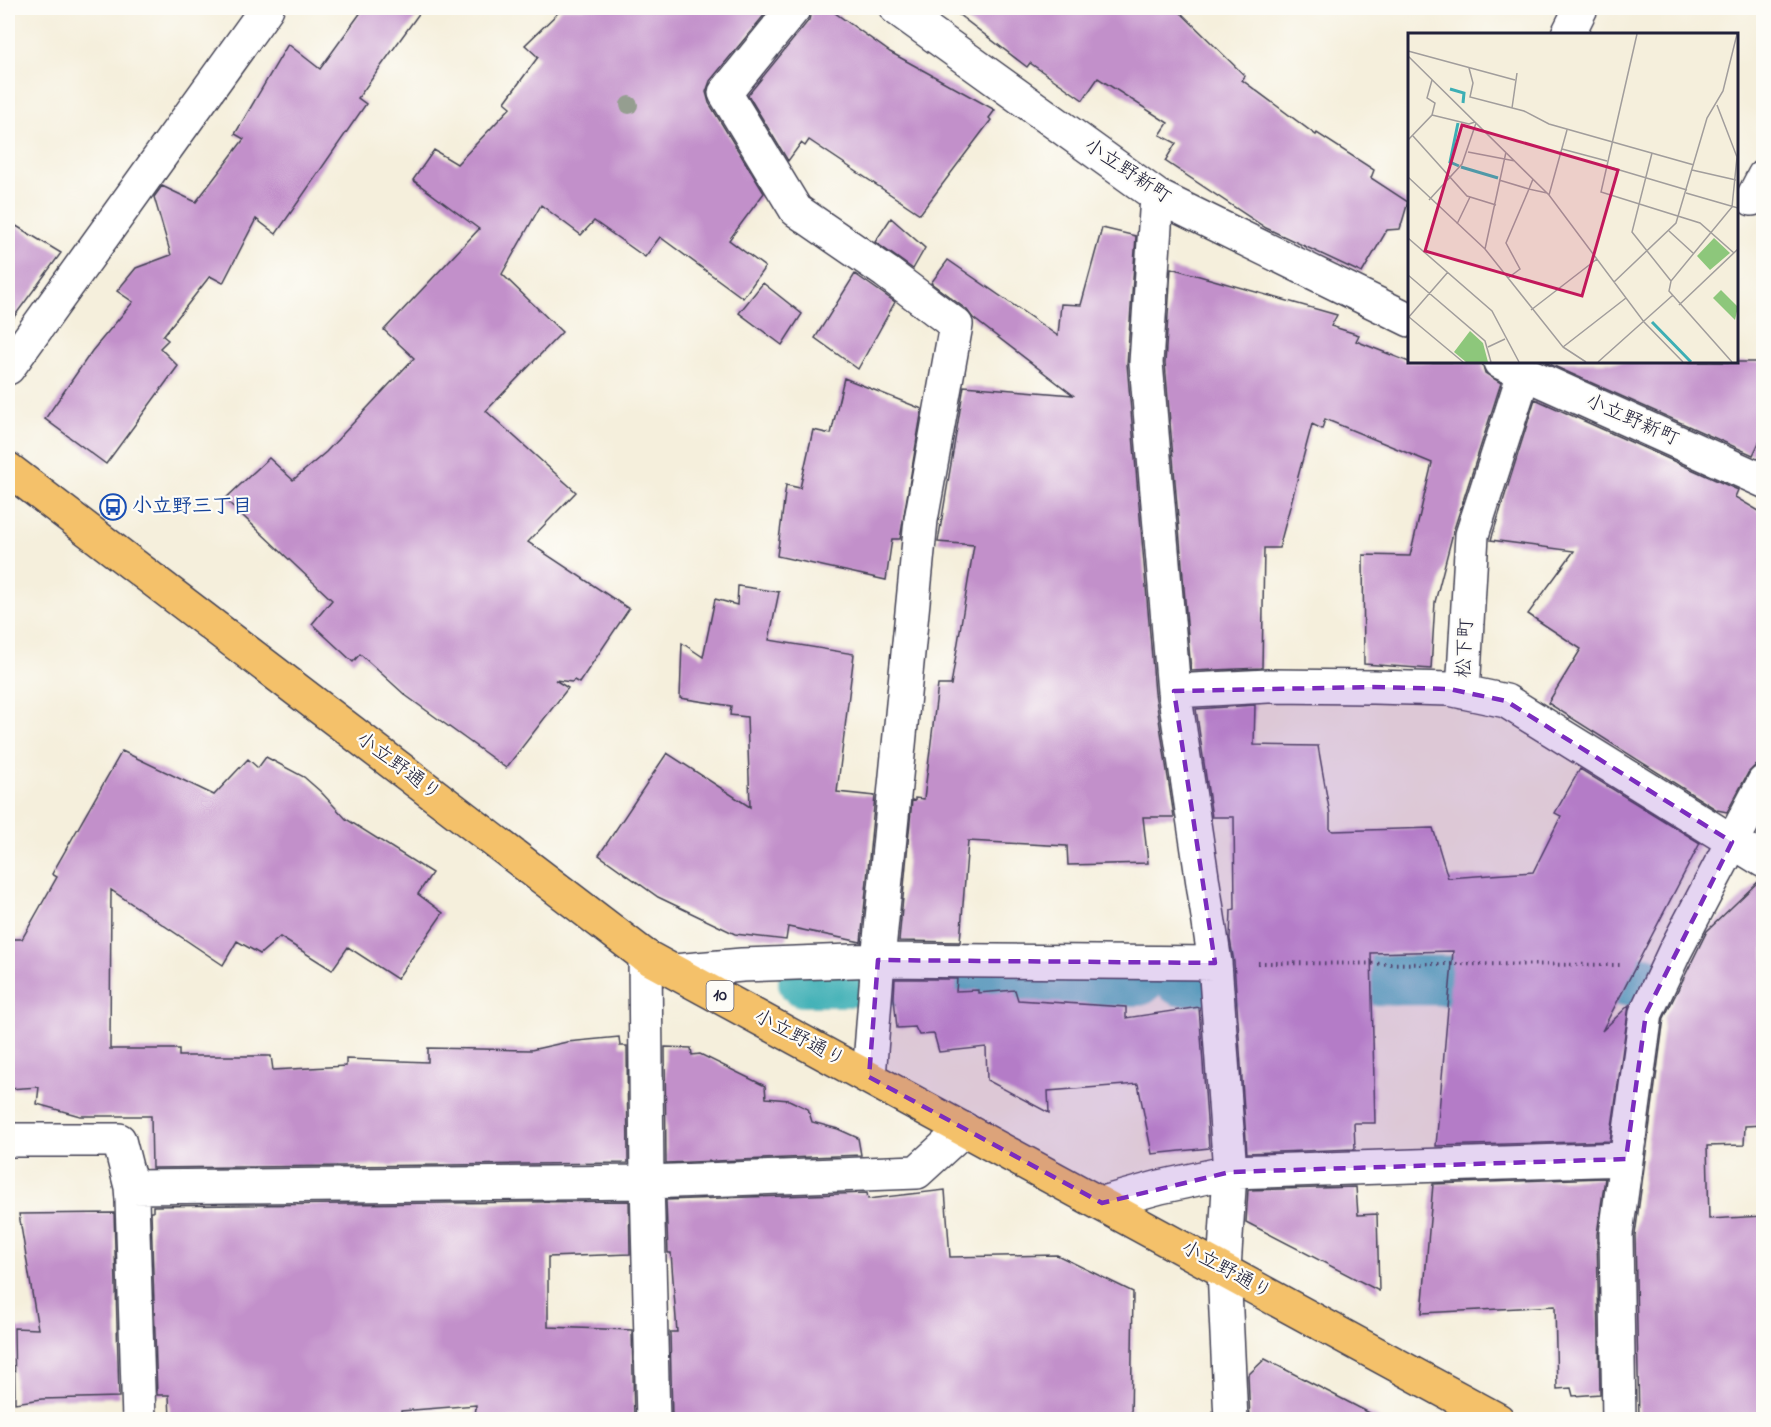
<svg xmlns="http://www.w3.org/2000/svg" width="1771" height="1427" viewBox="0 0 1771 1427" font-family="'Indie Flower','Klee One',sans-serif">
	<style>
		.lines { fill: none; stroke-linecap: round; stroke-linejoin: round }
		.canal { stroke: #3dafb5; stroke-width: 50 }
		.building { fill: #c290ca }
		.minor-casing { stroke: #424153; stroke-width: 36 }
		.major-casing { stroke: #424153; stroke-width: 36 }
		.path { stroke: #424153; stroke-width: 4; stroke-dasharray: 1.5 4.5; stroke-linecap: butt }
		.minor { stroke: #fff; stroke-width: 33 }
		.major { stroke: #f4c16a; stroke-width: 33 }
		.tree { fill: #959e90 }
		.marked { fill: #7b2cbf; fill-opacity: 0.2; stroke: #7b2cbf; stroke-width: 4.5; stroke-dasharray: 12 8; stroke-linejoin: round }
		.labels { text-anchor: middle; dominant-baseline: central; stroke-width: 4.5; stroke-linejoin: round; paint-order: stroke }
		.shield { fill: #fdfcf7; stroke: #646373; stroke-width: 1.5 }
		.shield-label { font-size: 18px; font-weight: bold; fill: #22223b }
		.street-label { font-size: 20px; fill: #22223b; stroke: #fdfcf7 }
		.transit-label { font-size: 20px; font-weight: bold; fill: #164399; stroke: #fdfcf7; text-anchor: start }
		.inset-river { fill: none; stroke: #3dafb5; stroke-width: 3 }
		.inset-road { fill: none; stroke: #a19d9c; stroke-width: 1.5 }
		.view { fill: #c2185b; fill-opacity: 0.15; stroke: #c2185b; stroke-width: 3 }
		.inset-edge { fill: none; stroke: #22223b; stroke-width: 3 }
	</style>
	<rect width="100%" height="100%" fill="#fdfcf7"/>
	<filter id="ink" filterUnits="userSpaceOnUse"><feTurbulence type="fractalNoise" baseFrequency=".0167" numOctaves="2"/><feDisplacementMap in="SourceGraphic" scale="12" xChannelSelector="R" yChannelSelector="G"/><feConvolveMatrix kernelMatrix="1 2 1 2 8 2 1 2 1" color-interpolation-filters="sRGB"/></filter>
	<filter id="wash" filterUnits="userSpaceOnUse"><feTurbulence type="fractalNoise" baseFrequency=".008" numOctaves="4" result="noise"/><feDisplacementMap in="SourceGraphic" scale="24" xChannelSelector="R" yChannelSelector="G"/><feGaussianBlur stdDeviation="1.35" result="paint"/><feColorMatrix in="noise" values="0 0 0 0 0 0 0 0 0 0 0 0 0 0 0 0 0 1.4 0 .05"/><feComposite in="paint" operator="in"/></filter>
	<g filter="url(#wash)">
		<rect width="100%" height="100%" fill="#f5efdc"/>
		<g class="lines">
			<path class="canal" d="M1233,980L1646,981
				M889,981H1139
				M1180,981L1205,980
				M803,982H862"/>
		</g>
		<g id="blocks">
			<path class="building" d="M364,8H423L358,98L366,104L276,234L256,219L223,283L210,276L163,336L168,340L160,348L178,366L106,464L45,419L92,351L133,302L117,291L136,268L171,255L154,197L162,186L196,202L244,139L235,134L288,44L320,69Z
				M563,8H770L710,81L706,92L709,103L764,193L729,240L765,267L743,298L660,237L645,257L594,221L581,235L541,205L502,274L562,332L486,411L576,492L528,542L629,609L579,683L574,680L572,682L555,680L568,688L506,768L405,695L360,654L353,662L312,624L332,600L225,499L269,458L293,480L326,452L414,358L384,330L479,229L413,180L434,150L457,164L511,107L505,102L538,57L525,45Z
				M812,8H828L890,52L995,110L989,118L991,120L920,214L809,140L805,146L801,143L788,161L748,95L809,20Z
				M950,8H1176L1245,76L1242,80L1316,135L1317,133L1374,170L1371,178L1408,202L1400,229L1387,230L1362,273L1266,228L1165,161L1176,143L1160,135L1168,123L1098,78L1083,100L1030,63L1027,67Z
				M891,218L925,248L913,269L875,242Z
				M8,221L61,253L8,325Z
				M1102,228L1136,236L1127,364L1155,693L1174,817H1143L1148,863L1068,865L1067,846L968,841L960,942L899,941L912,800L915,801V798L924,799L938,685H951L974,545L938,542L964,386L1073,395L973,318L967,310L931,283L948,260L1058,336L1061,304L1081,305Z
				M1171,268L1337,315L1331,326L1359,335L1356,341L1409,362H1482L1485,373L1501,383L1454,529L1435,602L1431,669L1364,664L1363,555L1410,556L1432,463L1325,419L1322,429L1312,424L1279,548H1264L1262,668L1191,671L1165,363Z
				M855,274L895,302L858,369L815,338Z
				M763,283L802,314L782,345L739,313Z
				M1545,362H1764V432L1753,455Z
				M844,378L922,409L900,539H892L886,580L777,556L786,485L800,488L813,430L831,434Z
				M1535,399L1738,490L1735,497L1764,514V763L1755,766L1748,773L1727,812L1717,810L1548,703L1581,649L1528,614L1574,551L1491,540Z
				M738,586L779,592L769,640L854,654L837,792L875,796L861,942L788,927L786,940L735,934L658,897L599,855L667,753L750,807L747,717L730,715L731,706L680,698L682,643L703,657L715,599L737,605Z
				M1255,705L1254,745L1318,746L1330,814V829L1333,831L1433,828L1448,878L1533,872L1561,816L1555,813L1580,769L1700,843L1602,1031L1629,1005L1610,1141L1436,1146L1453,951L1371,953L1375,1123H1354L1355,1149L1247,1153L1234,962L1230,939L1231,910L1235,909L1234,817H1212L1196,709Z
				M122,751L214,795L248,759L258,768L266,757L304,777L321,792L346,819L432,873L418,894L443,913L397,979L348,947L332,970L280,937L260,954L237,941L223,965L111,890L110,1049H179V1056H271L273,1070L346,1066V1059L428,1062V1048L531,1050L567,1042L619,1037L620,1046H627L628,1163L152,1168L151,1116H80L37,1104L39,1087L8,1089V939H22L57,877L52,874Z
				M1761,879L1764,880V1125L1745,1126L1744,1145L1707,1146L1709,1219L1764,1216V1419H1639L1635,1235L1664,1018L1707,931Z
				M895,979H957L956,991L978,990V993L1015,990L1018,1000L1126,1007V1018L1199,1007L1209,1148L1152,1154L1138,1084L1048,1091L1049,1113L987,1080L986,1047L939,1052L934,1034L919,1035L915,1027L897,1028L894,998Z
				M665,1047L691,1048L692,1055L700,1054L765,1086L766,1098L789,1100L808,1109L812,1122L838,1129L858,1138L861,1155L666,1163Z
				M1605,1178L1597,1234L1600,1394L1573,1396L1571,1388L1557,1389L1555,1306L1422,1313L1433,1184Z
				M1356,1187L1358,1215L1377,1214L1379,1291L1246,1222L1248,1190Z
				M945,1190L950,1257L1057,1255L1133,1292L1131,1419L672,1418L670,1332H677L671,1253H668L666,1200L867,1193L868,1199Z
				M629,1201L630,1254L548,1257V1327L632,1330L634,1419H475L476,1405L401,1411V1419H170L169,1395H157L151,1212H153V1206Z
				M114,1213L119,1397L42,1399L15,1403L14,1328L38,1329L19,1214Z
				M1265,1359L1381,1419H1250L1248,1375Z"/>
		</g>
	</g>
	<g filter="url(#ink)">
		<use href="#blocks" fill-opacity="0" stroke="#424153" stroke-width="1.5"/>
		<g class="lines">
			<g class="minor-casing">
				<path id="minor" d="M896,8L1157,196L1410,320
					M1568,34L1581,8
					M1157,196L1146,363L1174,691L1215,963L1230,1172L1224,1269L1231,1420
					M1752,199L1764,176
					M1500,362L1764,481
					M8,368L267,8
					M1174,691L1268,686L1373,687L1449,689L1506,701L1764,861
					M1463,692L1472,535L1524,373
					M645,956L647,1182L653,1420
					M674,971L742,965L878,960L921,520L956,325L886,272L796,210L725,93L794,8
					M869,1077L878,960L1215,963
					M8,1140H119L131,1187L132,1200L139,1420
					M131,1187L647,1182L917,1172L964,1129
					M1102,1203L1160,1187L1230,1172L1626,1159
					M1619,1420L1616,1234L1646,1013L1675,951L1764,782"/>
			</g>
			<g class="major-casing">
				<path id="major" d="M8,469L645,956L1498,1420"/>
			</g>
			<path class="path" d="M1258,963L1622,965"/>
			<use href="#minor" class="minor"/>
			<use href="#major" class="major"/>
		</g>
		<circle class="tree" cx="629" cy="105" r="9"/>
	</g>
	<path class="marked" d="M1373,687L1449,689L1506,701L1732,842L1646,1013L1626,1159L1230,1172L1102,1203L869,1077L878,960L1215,963L1174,691Z"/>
	<defs>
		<g id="bus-ring" transform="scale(1.35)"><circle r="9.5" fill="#fdfcf7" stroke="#1a4fb4" stroke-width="1.5"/><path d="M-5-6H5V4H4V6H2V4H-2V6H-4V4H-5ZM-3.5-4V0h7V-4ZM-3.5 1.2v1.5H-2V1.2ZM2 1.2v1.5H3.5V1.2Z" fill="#1a4fb4"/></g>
	</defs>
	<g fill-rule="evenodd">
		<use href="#bus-ring" x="113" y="507"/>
	</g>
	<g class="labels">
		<rect class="shield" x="706.5" y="981" width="27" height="30" rx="4.5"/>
		<g class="shield-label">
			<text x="720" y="996">10</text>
		</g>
		<g class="street-label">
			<text transform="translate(1127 172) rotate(34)">小立野新町</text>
			<text transform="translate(1632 421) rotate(24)">小立野新町</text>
			<text transform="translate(1466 648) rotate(-87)">松下町</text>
			<text transform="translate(398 767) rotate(37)">小立野通り</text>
			<text transform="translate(799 1039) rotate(28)">小立野通り</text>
			<text transform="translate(1226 1271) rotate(29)">小立野通り</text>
		</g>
		<g class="transit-label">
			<text x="132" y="507">小立野三丁目</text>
		</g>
	</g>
	<g transform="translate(1408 33)">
		<rect width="330" height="330" fill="#f5efdc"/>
		<path d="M306,205L322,220L302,237L289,223ZM313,257L330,274L327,287L305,265ZM62,298L75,310L80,329H58L46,319Z" fill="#8dc77b"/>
		<path class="inset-river" d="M42,56L56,60L55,70M50,90L42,129L51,133M53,134L90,145M244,289L283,329"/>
		<path class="inset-road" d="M229,1L193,159L292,190L326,220M0,18L107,47M0,23L141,162L236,289L275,329M61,35L65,50L62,64L116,78L141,91L286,132M309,72L329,124L324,174L263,248L261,258L324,329M104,75L109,40M24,82L61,91L67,89M5,103L59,163L88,172M0,107L24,82L27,70L19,65L24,47M154,116L199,128M60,119L107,128M244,120L224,199L263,248M198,133L279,157M284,137L328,147M0,144L77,216L155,314L218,265M91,147L121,156L125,146M278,160L330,175M141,162L159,97M21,167L54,131L68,90M49,191L62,164M261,198L285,220M0,205L84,278L111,329M77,216L98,119M0,242L77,308L83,329M100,245L112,236L98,210L121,156L139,160M206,249L268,190L299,85L315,58L329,1M271,272L330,216M123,277L189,226M1,284L55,329M0,285L40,239M80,314L97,306M155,314L178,329M190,329L265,262"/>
		<path class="view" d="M54,92L210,137L174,263L17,218Z"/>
		<rect width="330" height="330" class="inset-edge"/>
	</g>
	<rect width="1771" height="1427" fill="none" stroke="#fdfcf7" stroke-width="30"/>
</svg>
